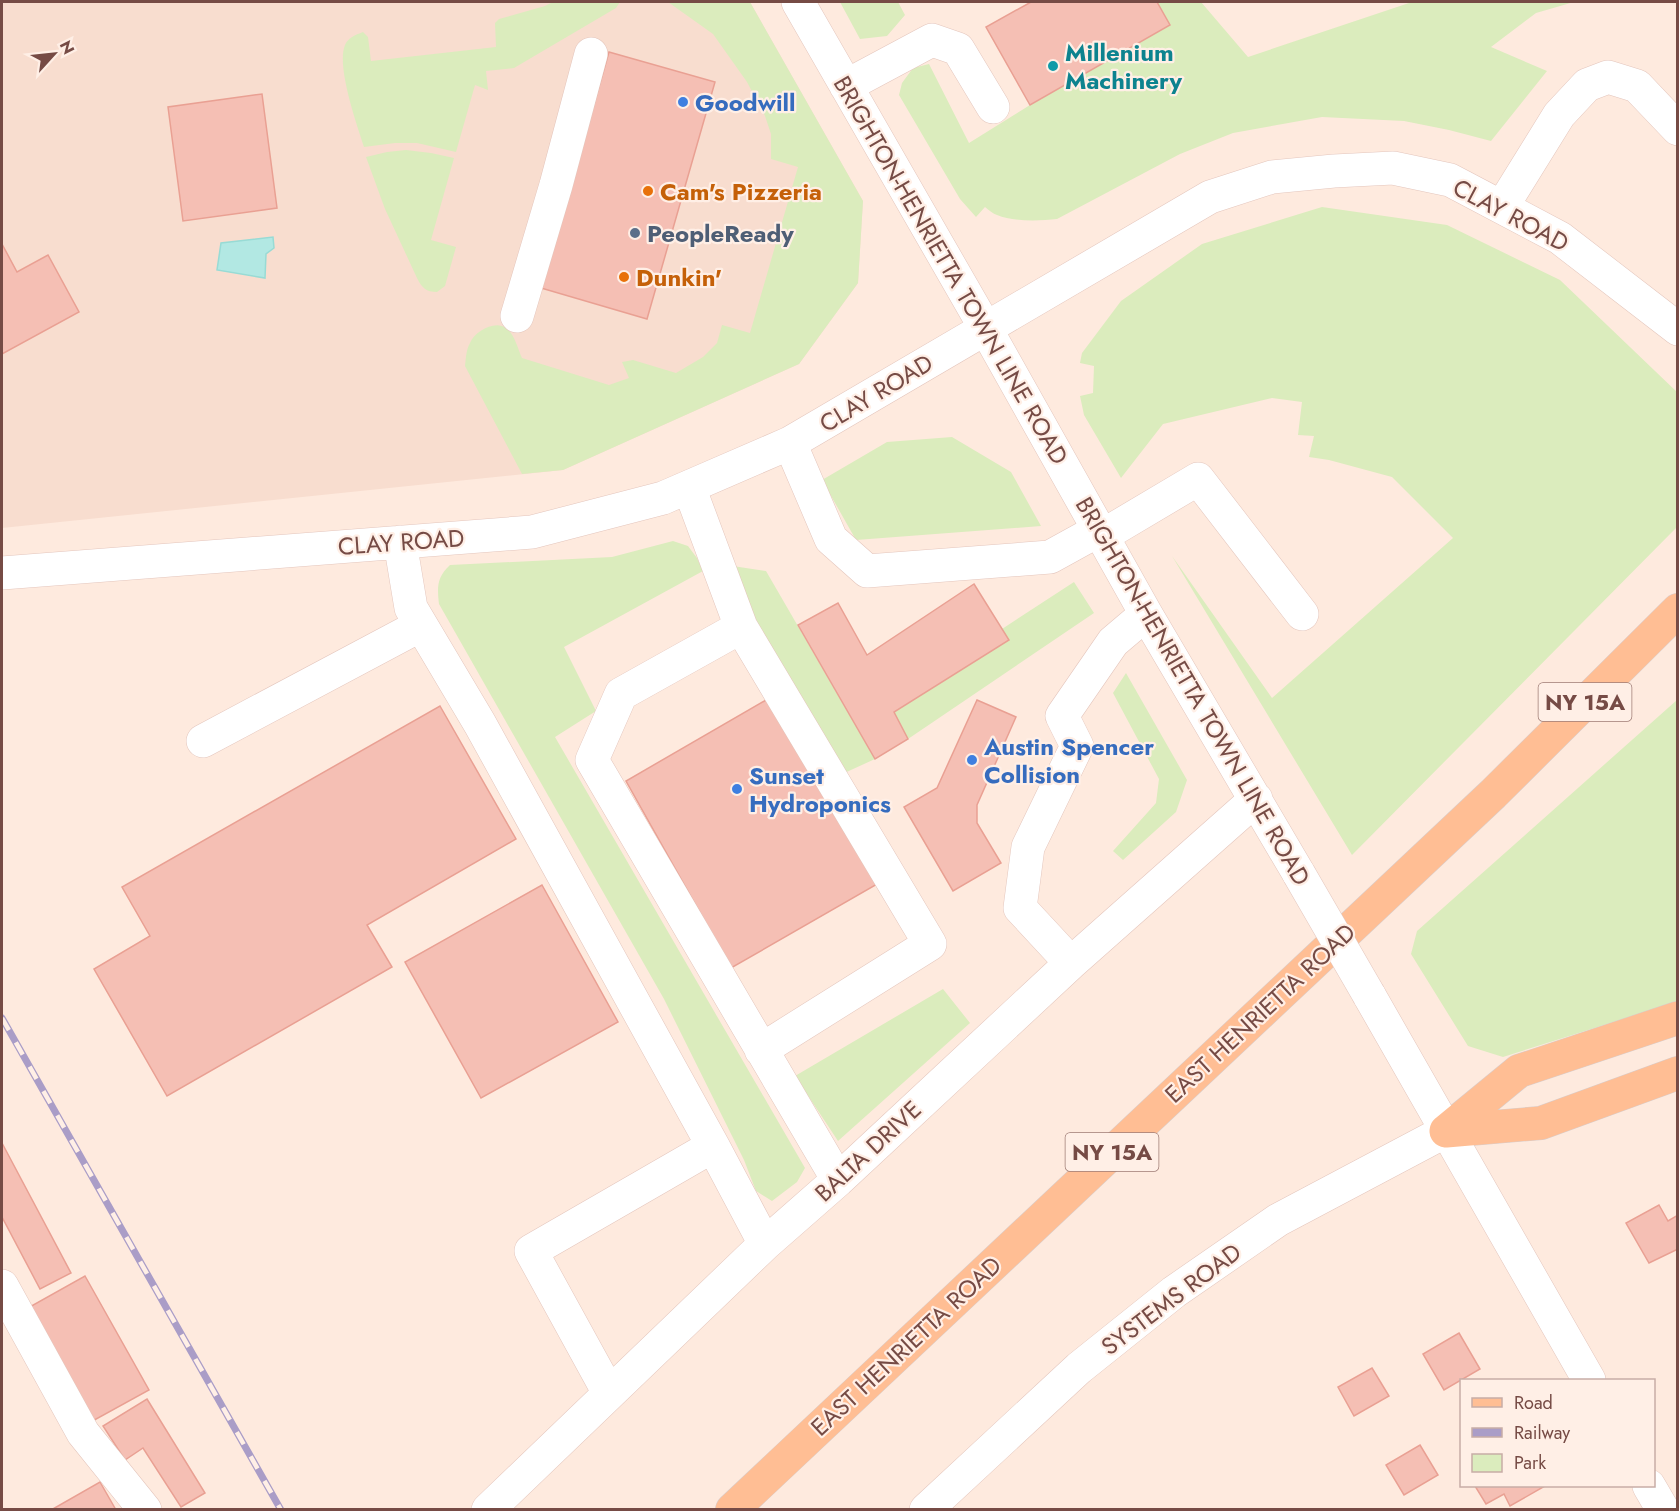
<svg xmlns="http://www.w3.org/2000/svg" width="1679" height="1511" viewBox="0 0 1679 1511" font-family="Jost,sans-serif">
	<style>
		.residential { fill: #f8ddcf }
		.green { fill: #dbecbd }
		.water { fill: #b2e8e3; stroke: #98dbd5; stroke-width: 1.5 }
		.building { fill: #f5bfb4; stroke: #e9a093; stroke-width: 1.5 }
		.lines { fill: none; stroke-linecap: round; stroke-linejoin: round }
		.minor-casing { stroke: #e4c6bd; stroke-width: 34 }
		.major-casing { stroke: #d9cdcb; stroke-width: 34 }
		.minor { stroke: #fff; stroke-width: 33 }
		.major { stroke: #ffbe94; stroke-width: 33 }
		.rail-casing { stroke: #aa9dc7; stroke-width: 7 }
		.rail { stroke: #ffefe6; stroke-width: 4.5; stroke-dasharray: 14; stroke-linecap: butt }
		.minor-bridge-casing { stroke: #e4c6bd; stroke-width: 34; stroke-linecap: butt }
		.minor-bridge { stroke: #fff; stroke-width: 33 }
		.culture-dot { fill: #0f9aa8; stroke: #ffefe6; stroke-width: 2 }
		.shop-dot { fill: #3f7fe0; stroke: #ffefe6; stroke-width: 2 }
		.food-dot { fill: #e8710a; stroke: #ffefe6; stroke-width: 2 }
		.service-dot { fill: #5c6f8a; stroke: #ffefe6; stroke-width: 2 }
		.labels { text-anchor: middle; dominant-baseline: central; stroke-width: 4.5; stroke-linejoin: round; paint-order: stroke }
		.shield { fill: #ffefe6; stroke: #9f7c75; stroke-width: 1.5 }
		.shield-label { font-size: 22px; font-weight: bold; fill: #764b45 }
		.culture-label { font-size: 24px; font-weight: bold; fill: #0d838f; stroke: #ffefe6; text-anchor: start }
		.shop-label { font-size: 24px; font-weight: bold; fill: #366cbe; stroke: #ffefe6; text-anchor: start }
		.food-label { font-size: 24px; font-weight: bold; fill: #c56008; stroke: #ffefe6; text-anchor: start }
		.street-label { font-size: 24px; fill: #764b45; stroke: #ffefe6 }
		.service-label { font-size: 24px; font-weight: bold; fill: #4e5e75; stroke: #ffefe6; text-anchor: start }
	</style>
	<rect width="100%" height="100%" fill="#feeade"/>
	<path class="residential" d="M2,2H750L863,201L858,283L799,364L563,470L2,528Z"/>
	<path class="green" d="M553,2H620L616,8L514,68L486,71L488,90L475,85L456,152L417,143H395L364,147C357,125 336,66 345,45C348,38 355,35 363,32L368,37L371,61L496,47L495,23L499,19L545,6Z
		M668,2H750L863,201L858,283L799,364L563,470L522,474L465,366C466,358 466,350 470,343C475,331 495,320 506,328C514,333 518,349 522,358L609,385L629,378L622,362L633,360L676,373L703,357L717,343L722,325L750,333L798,167L771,159V134L765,116L747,82L713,34Z
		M840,2H898L905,15L887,36L860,39Z
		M1157,2H1201L1248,57L1412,2H1574L1536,13L1491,47L1547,71L1491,141L1449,130L1404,121L1322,117L1233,133L1180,154L1057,219C1040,221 1013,222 997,215C993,214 989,210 985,207L976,217L960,199L899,95L902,83L913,68L929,64L969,143L1030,105L1170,25Z
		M406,150L431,153L454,158L431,240L456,247L445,286L437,292C426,292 422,288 417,278L385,209L366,157L387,152Z
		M1322,207L1447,225L1560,280L1678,393L1677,527L1352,855L1172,556L1272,698L1453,538L1392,477L1329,460L1309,457L1314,436L1298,435L1302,402L1272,398L1163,424L1121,478L1084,415L1080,396L1093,393L1094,366L1080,363L1082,353L1121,301L1202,244Z
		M952,437L1011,472L1041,526L856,540L822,480L887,442Z
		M673,541L688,546L697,558L703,571L564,647L596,711L555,737L805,1168L797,1182L772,1201L756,1191L744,1160L664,999L439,604C437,587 437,577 450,565L612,557Z
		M726,565L766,571L875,759L840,775L788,690Z
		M1074,582L1094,613L908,739L894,712L1008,640L1002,629Z
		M1126,673L1187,780L1176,812L1123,860L1113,851L1156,803L1159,779L1113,693Z
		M1677,700V1002L1503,1057L1468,1046L1411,954L1417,931Z
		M943,989L970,1023L838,1141L795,1076Z"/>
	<path class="water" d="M273,237L274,248L266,254L265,278L217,270L221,243Z"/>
	<path class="building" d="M1031,2H1157L1170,25L1030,105L986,27Z
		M609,52L715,82L647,319L541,288Z
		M262,94L277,208L183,221L168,107Z
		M2,244L17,272L48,255L79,312L2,354Z
		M974,584L1009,640L894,712L908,739L875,759L798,625L838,603L867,655Z
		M773,696L879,883L731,968L626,781Z
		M977,700L1016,717L977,805V823L1001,863L953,891L904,807L937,788Z
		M440,706L516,839L367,925L392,967L167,1096L94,969L150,936L122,887Z
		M542,885L618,1022L481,1098L405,962Z
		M2,1143L71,1273L40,1289L2,1217Z
		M1659,1205L1668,1221L1678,1215V1249L1649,1263L1626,1223Z
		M85,1276L149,1390L89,1423L26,1309Z
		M1459,1333L1480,1369L1444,1390L1423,1354Z
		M1372,1368L1389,1396L1354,1416L1338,1387Z
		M147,1399L205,1493L181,1507L143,1448L125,1460L103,1426Z
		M1420,1445L1438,1475L1404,1495L1386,1465Z
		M100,1482L116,1510H51Z
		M1475,1486H1545L1510,1506L1504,1494L1486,1504Z"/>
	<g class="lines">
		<g class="minor-casing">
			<path id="minor" d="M798,2L986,329L1146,614L1299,874
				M846,86L932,40L958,49L993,107
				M1502,207L1559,115L1587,85L1608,77L1637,86L1678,129
				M517,316L556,185L591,54
				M790,443L831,539L867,571L1050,557L1099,530
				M689,487L741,627L930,944L761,1050
				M1102,536L1198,479L1302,614
				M400,542L411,608L480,724L713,1146
				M2,573L532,532L663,498L790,443L1210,197L1272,177L1334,171L1393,168L1450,180L1560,238L1678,329
				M741,627L621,694L592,760L838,1180
				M203,741L421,625
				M1071,963L1020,908L1028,847L1077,746L1062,716L1113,642L1146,614
				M1369,995L1589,1380
				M2,1286L83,1433L145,1510
				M609,1393L531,1251L713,1146L765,1244
				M1649,1486L1663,1510
				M488,1510L765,1244L838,1180L1071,963L1256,799
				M926,1510L1079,1368L1174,1292L1278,1220L1446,1131"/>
		</g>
		<g class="major-casing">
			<path id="major" d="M1446,1131L1519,1071L1678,1018
				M1446,1131L1541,1123L1678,1073
				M732,1510L1493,794L1678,610"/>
		</g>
		<use href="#minor" class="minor"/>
		<use href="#major" class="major"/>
		<g class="rail-casing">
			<path id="rail" d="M2,1018L281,1510"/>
		</g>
		<use href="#rail" class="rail"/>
		<g class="minor-bridge-casing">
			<path id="minor-bridge" d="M1299,874L1369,995"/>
		</g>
		<use href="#minor-bridge" class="minor-bridge"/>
	</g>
	<circle class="culture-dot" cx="1053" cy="66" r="6"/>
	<g class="shop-dot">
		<circle cx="683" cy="102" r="6"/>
		<circle cx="972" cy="760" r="6"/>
		<circle cx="737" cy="789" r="6"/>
	</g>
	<g class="food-dot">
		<circle cx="648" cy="191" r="6"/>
		<circle cx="624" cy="277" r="6"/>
	</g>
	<circle class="service-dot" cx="635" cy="233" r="6"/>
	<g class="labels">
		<g class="shield">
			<rect x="1538.5" y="683" width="93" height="38" rx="4.5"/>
			<rect x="1065.5" y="1133" width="93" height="38" rx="4.5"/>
		</g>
		<g class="shield-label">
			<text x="1585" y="702">NY 15A</text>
			<text x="1112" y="1152">NY 15A</text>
		</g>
		<g class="culture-label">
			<text x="1065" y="52">Millenium<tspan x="1065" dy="28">Machinery</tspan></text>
		</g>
		<g class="shop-label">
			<text x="695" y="102">Goodwill</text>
			<text x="984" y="746">Austin Spencer<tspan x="984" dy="28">Collision</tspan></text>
			<text x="749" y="775">Sunset<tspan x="749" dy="28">Hydroponics</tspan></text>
		</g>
		<g class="food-label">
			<text x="660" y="191">Cam's Pizzeria</text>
			<text x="636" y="277">Dunkin'</text>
		</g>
		<g class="street-label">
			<text transform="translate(1511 215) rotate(28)">CLAY ROAD</text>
			<text transform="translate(951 270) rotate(60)">BRIGHTON-HENRIETTA TOWN LINE ROAD</text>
			<text transform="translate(876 393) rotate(-31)">CLAY ROAD</text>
			<text transform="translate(401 542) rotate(-4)">CLAY ROAD</text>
			<text transform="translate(1193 691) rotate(60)">BRIGHTON-HENRIETTA TOWN LINE ROAD</text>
			<text transform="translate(1260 1013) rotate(-43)">EAST HENRIETTA ROAD</text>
			<text transform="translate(868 1151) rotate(-43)">BALTA DRIVE</text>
			<text transform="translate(1171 1299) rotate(-37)">SYSTEMS ROAD</text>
			<text transform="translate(906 1346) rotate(-43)">EAST HENRIETTA ROAD</text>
		</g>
		<g class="service-label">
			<text x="647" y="233">PeopleReady</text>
		</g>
	</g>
	<rect width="1679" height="1511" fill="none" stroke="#764b45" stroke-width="6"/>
	<rect x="1460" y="1379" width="195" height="108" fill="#ffefe6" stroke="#c8ada6" stroke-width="1.5"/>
	<rect x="1472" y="1398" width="30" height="9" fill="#ffbe94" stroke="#c8ada6" stroke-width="1.5"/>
	<text x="1514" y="1409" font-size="18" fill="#764b45">Road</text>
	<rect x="1472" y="1428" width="30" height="9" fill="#aa9dc7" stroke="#c8ada6" stroke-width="1.5"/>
	<text x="1514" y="1439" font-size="18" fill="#764b45">Railway</text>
	<rect x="1472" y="1454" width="30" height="18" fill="#dbecbd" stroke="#c8ada6" stroke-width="1.5"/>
	<text x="1514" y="1469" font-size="18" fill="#764b45">Park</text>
	<g transform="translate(54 54) rotate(63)" stroke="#ffefe6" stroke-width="4.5" paint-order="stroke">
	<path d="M0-4.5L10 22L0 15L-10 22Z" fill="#764b45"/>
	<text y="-9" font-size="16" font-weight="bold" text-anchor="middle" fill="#764b45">N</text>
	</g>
</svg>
